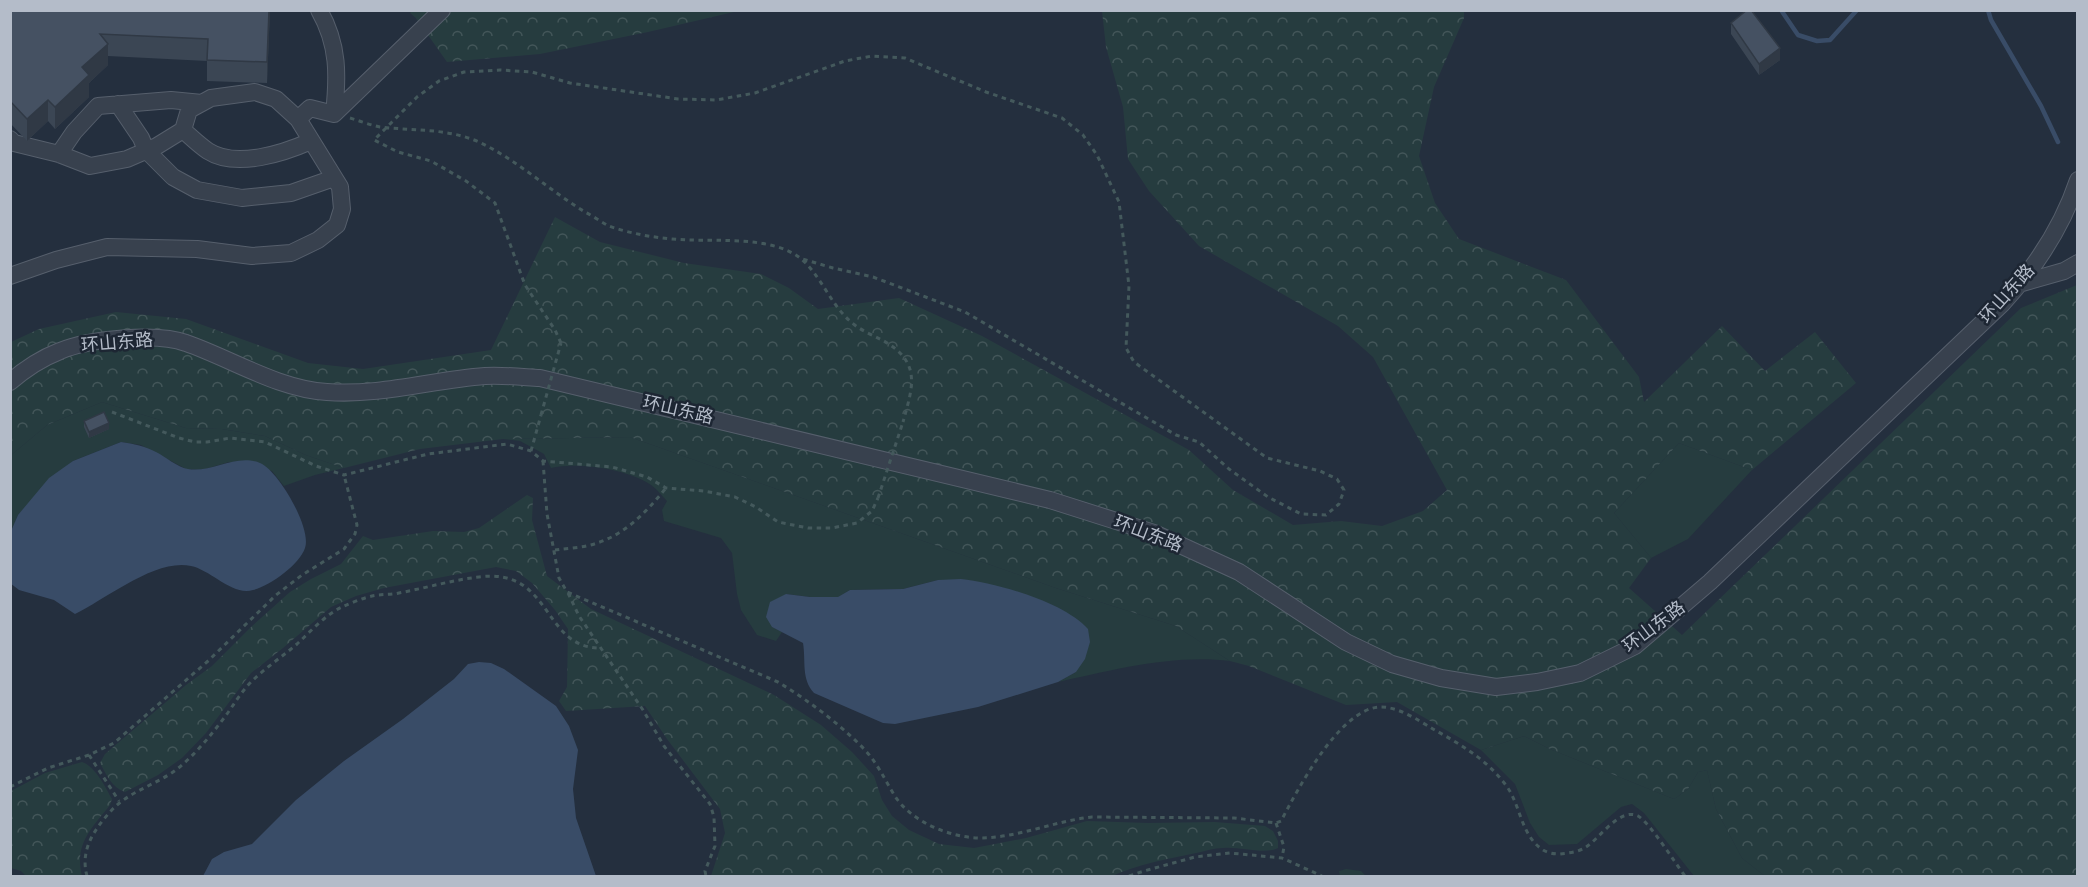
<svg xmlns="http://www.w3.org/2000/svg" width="2088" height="887" viewBox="0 0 2088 887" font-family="'Source Sans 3','Noto Sans SC',sans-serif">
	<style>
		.green { fill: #263c3f }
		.forest { fill: url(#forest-crowns) }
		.water { fill: #394c67 }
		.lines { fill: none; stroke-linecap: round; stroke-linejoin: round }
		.stream { stroke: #394c67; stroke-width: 4.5 }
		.minor-casing { stroke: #565f6c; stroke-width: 18 }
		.path { stroke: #44595c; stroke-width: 3; stroke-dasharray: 4.5 4.5; stroke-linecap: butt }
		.minor { stroke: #38414e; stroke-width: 16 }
		.path-bridge { stroke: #44595c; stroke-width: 3; stroke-dasharray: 4.5 4.5; stroke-linecap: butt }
		.wall { fill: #3b4654 }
		.shaded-wall { fill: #303945 }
		.building { fill: #455162; stroke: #303945; stroke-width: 1.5 }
		.labels { text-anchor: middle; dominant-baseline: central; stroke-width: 5; stroke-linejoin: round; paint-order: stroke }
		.street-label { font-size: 18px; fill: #b4bcc9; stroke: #1d2633 }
	</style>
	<defs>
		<pattern id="forest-crowns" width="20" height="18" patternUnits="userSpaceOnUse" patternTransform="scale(1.5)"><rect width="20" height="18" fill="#263c3f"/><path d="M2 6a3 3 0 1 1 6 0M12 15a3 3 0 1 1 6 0" fill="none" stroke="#435659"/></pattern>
	</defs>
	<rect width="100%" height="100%" fill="#242f3e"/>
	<path class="green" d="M102,402L186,428L222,429L265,436L306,455L344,468L315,475L284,486L272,471L229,462L202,470L186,469L141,445L121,442L73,461L18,515L11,531V455L47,425Z
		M630,437L1056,588L1176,626L1230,661C1173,654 1113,670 1058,682L1076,672L938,580L903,589L850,590L839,597H810L786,594L772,627L782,632L776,641L757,635L741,610L737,594L732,553L721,538L664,521L662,510L667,501C662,496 657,489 651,485C627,469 578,462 551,468L544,454L520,441L503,439Z
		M1679,443L1752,470L1688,539L1651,558L1614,513Z
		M1524,736L1550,749L1674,799L1688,789L1698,772L1707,770L1716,809L1742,858L1765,876H1694L1644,813L1632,804L1621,807L1577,844L1549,845L1539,837L1530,823L1515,784L1481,750Z
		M1346,869L1361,871L1366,876H1340L1339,871Z"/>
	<path class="forest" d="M413,10L738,11L648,32L540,54L447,62L416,18L410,13Z
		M1102,11H1464V18L1434,87L1419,156L1435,203L1459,239L1566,280L1639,377L1644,402L1722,326L1765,371L1815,332L1856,383L1752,470L1679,443L1614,513L1651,558L1629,588L1682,635L2021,308L2077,285V876H1765L1742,858L1716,809L1707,770L1698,772L1688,789L1674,799L1550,749L1524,736L1481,750L1397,702L1346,705L1249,666L1230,661L1176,626L1056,588L630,437L503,439L420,449L344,468L306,455L265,436L222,429L186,428L102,402L47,425L11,455V342L39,329L116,312L186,319L308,363L363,369L491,350L555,217L600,242L684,263L761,274L789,288L818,309L899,298L982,336L1189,450L1233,490L1293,525L1341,521L1382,526L1423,511L1447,490L1373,357L1338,326L1199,246L1149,191L1128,159L1123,107L1106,47Z
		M527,495L533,498L532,520L547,576L591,609L774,695L821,725L852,752L874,776L882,800L892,816L909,830L939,844L974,848L1026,838L1087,821L1148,823L1215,822L1265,826L1273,831L1278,841V848C1265,855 1239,846 1223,848C1214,848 1205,851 1196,853C1167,859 1139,864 1112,876H711L725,833L720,809L667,739L645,706L566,711L559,701L567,687L568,629L555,610L532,583L516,571L496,567L384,588L356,596L331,607L283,648L251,673L206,733L182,758L158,775L125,792C112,788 106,774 100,763L105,754L186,685L212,666L251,627L290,592L311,579L341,564L363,536L373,540L433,531L464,532L479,528Z
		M82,762C96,767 105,787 112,799L110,805C91,829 74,844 82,876H26L21,871L11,868V791L45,773Z"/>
	<path class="water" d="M121,442C134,444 145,446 156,452C166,457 177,467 188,469C212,473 236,453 260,463C279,471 312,529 305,548C300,564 270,586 253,590C232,596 211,570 191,566C156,558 106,599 75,614L54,600L19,590L10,583L11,531L18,515L49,478L73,461Z
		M961,579C997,583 1064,602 1088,629L1090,642L1085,659L1076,672L1058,682L978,707L895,724L883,723L814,693C801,679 806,661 803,643L772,627L766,617L770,602L786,594L810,597H838L850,590L903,589L938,580Z
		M479,662L491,663L504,669L556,706L569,726L578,750L573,789L576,818L596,876H203L212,859L224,852L252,844L296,800L344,761L403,719L454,679L468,664Z"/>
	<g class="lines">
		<path class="stream" d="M1781,10L1798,35L1817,41L1830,40L1857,10
			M1988,10L1991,20L2041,106L2058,142"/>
		<g class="minor-casing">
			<path id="minor" d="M319,10C339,45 338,76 334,114
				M118,104L141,138L146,150L173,177L197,190L242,198L291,193L334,178
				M298,119L310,108L334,114L442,10
				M183,130C191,137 199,145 208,151C236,169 284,153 311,141
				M10,139L14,143L59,154L90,166L127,159L157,146L183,130L189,110L211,98L255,92L276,99L298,119L340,187L342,209L337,225L318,240L291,253L252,256L197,249L107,247L56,260L10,276
				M59,154L74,132L98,106L171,100L202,103
				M2022,283L2064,271L2078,263
				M10,382C25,369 42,358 60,351C88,339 157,332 186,343C232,359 278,389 327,392C380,396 432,380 485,376C503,375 522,377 540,378L1050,500L1154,533L1239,572L1346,642L1392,664L1441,678L1496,687L1537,682L1580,673L1635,646L1710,582L2002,304C2035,268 2062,228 2078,180"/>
		</g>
		<path class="path" d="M350,118C360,121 370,125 380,127C414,131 447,128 479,142C517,160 549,190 585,212C593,216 601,222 609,226C634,235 662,239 689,240C722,241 773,237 800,258C821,275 830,304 851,322C860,330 872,335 882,340C922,362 913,386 903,422
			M561,343L555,330L525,285L495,203L466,181L431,161L398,152L374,140L417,97L439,81L464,72L500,70L532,72L570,83L678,99L716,100L755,93L845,61L872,56L905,58L986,92L1062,118L1083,135L1097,155L1119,202L1129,286L1126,348L1134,362L1267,458L1320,471L1337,479L1344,490L1339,504L1326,515L1301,514L1268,497L1229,469L1199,442L1176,435L965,312L873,277L833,268L799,258
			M112,412L179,438L195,442H207L230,438L265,442L316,466L344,475L428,454L507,444L531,451L543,461L612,467L647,477L666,488L704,491L735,497L756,507L778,522L808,528H832L857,523L872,511L878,498
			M531,451L541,415
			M543,461L547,514L559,578L567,592L778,682C809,701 840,724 865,750C877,763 884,778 893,793C909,821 948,837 979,838C1018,838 1054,821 1092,817L1234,818L1276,823L1281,821C1298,789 1339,710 1379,707C1397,706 1418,720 1433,729C1460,744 1486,759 1505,784C1521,804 1520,835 1543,850C1548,853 1554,854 1560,854C1569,853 1579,852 1586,847C1600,838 1620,807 1638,816C1650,823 1675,863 1685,876
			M555,550C568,548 584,548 597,543C626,534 647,511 666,488
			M568,593L579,616L643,710L664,746L710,804L714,817L715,846L705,871L706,876
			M89,755L119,801
			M10,787L48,768L89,755L114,743L208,661L276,595L302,575L344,549L355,534L357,525L344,475
			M1276,823L1284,847L1282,858
			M87,876C80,851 93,831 110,812C129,790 161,784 182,765C198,751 211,735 224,718C233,706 241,692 251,682C265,668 282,657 297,644C311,631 325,615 342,607C351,603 363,598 372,596C381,594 390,595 399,593C426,588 452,580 479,577C552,567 542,647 599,648
			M1129,876L1144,871L1195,857L1230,853L1282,858L1322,876"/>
		<use href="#minor" class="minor"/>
		<path class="path-bridge" d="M541,415L561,343
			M878,498L903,422"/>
	</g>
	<path class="wall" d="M10,10H270L267,83L207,81V61L108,56V65L89,83V97L55,129L48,121L27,141L10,123Z
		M1731,23L1780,60L1759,75L1731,34Z
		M84,421L109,429L89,438L84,427Z"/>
	<path class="shaded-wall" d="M269,10H270L267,83V62Z
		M108,44V65L89,83V97L55,129V107L82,67Z
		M1780,48V60L1759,75V64Z
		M48,100V121L27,141V119Z
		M109,423V429L89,438V432Z"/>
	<path class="building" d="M10,10H269L267,62L207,60L208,39L100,34L108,44L82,67L89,75L55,107L48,100L27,119L10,101Z
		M1747,10H1751L1780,48L1759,64L1731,23Z
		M104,412L109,423L89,432L84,421Z"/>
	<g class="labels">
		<g class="street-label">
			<text transform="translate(2007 294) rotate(-48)">环山东路</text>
			<text transform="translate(117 343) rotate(-5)">环山东路</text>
			<text transform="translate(678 410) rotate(13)">环山东路</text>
			<text transform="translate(1148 534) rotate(21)">环山东路</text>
			<text transform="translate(1654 627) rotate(-37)">环山东路</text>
		</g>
	</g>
	<rect width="2088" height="887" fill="none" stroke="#b4bcc9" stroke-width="24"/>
</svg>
